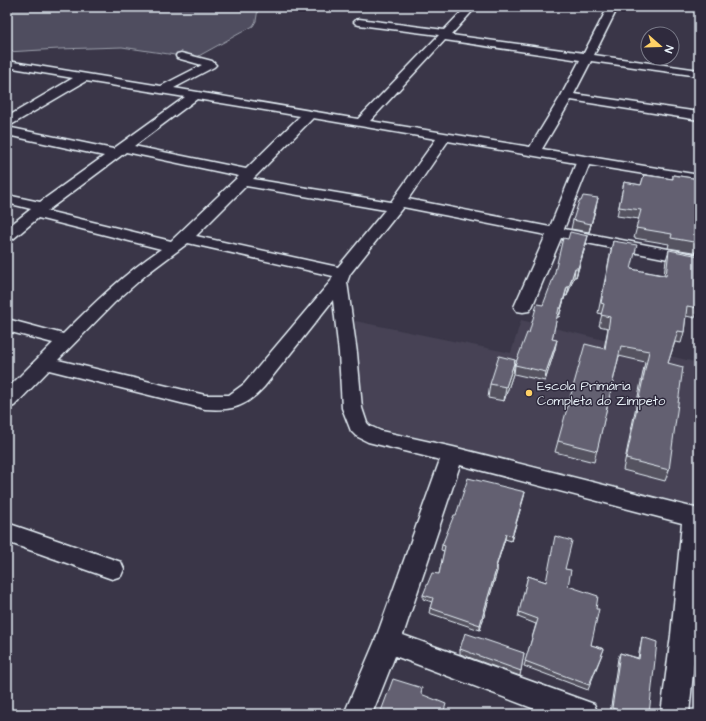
<svg xmlns="http://www.w3.org/2000/svg" width="706" height="721" viewBox="0 0 706 721" font-family="'Architects Daughter',sans-serif">
	<style>
		.built { fill: #464354 }
		.green { fill: #504e5f; stroke: #9ca0ac }
		.lines { fill: none; stroke-linecap: round; stroke-linejoin: round }
		.minor-casing { stroke: #e8f1f8; stroke-width: 3 }
		.minor { fill: #2f2a3d; fill-rule: evenodd }
		.wall { fill: #555361; stroke: #e8f1f8 }
		.shaded-wall { fill: #45444f; stroke: #e8f1f8 }
		.building { fill: #636171; stroke: #e8f1f8 }
		.poi-dot { fill: #ffd166; stroke: #2f2a3d; stroke-width: 1.5 }
		.labels { text-anchor: middle; dominant-baseline: central; stroke-width: 3; stroke-linejoin: round; paint-order: stroke }
		.poi-label { font-size: 13px; fill: #e8f1f8; stroke: #2f2a3d; text-anchor: start }
	</style>
	<rect width="100%" height="100%" fill="#3a3648"/>
	<filter id="ink" filterUnits="userSpaceOnUse"><feTurbulence type="fractalNoise" baseFrequency=".025" numOctaves="2"/><feDisplacementMap in="SourceGraphic" scale="8" xChannelSelector="R" yChannelSelector="G"/><feConvolveMatrix kernelMatrix="1 2 1 2 8 2 1 2 1" color-interpolation-filters="sRGB"/></filter>
	<g filter="url(#ink)">
		<path class="built" d="M521,320L699,363V512L361,423L355,321L511,353Z"/>
		<path class="green" d="M7,7H260L258,9L256,21L253,26L195,58L122,47L59,49L7,52Z"/>
		<g class="lines">
			<g class="minor-casing">
				<path id="minor" d="M466,7H476L451,35L584,53L608,7H618L594,55L699,70V76L591,61L574,94L699,112V120L571,100L542,149L699,175V183L589,165L564,229L699,255V265L561,238L532,307L529,311L523,312L517,311L514,307L546,235L403,207L350,274L347,282L357,353L362,408L367,423L370,426L381,431L453,447L699,509V610L689,714H661L671,635L682,523L460,465L403,635L594,704L598,714H548L395,656L372,714H344L375,641L440,460L368,442L356,436L351,431L342,408L339,353L333,300L264,387C246,407 232,411 205,409L49,370L14,406L7,408V389L53,343L7,331V319L63,334C94,303 125,273 161,249L38,218L13,239L7,241V228L31,209L7,203V195L40,202L104,156L7,135V127L113,149L185,97L86,81L11,125L7,126V117L73,78L7,67V61L161,86L202,65L177,58L176,56L177,54L181,53L212,61L216,65L214,67L174,88L358,119L439,35L359,25L356,24L354,22L356,20L359,19L444,30ZM445,40L580,60L561,96L530,147L370,121ZM197,99L300,116L246,169L134,146ZM313,118L436,139L391,202L253,179ZM448,141L576,163L550,227L408,199ZM126,152L239,176L171,241L47,211ZM246,186L385,210L338,267L196,236ZM188,243L333,276L331,281L244,384L229,395H205L58,360L114,303L148,273Z
					M687,7H699V11L689,9Z
					M7,523L121,562L124,569L121,576L112,579L7,542Z"/>
			</g>
			<use href="#minor" class="minor"/>
		</g>
		<path class="wall" d="M644,175L673,179V175L699,179V253L668,248L669,244L634,238L639,219L617,216L624,182L641,185Z
			M596,207L589,232L571,229L573,220Z
			M613,241L631,269L664,275L666,260L669,250L698,308L695,318L686,316L684,332L681,343L675,342L668,363L669,470L665,481L623,470L645,362L619,356L594,462L555,452L558,441L604,349L608,328L599,326L602,314L598,313Z
			M586,244L576,277H574L567,296H565L559,317H557L552,339L555,349L545,381L514,374L515,365L529,333L543,305Z
			M513,374L504,401L488,398L490,384Z
			M525,492L511,541L505,539L496,566H497V571L480,630L429,613L430,608L432,602L423,599V595L439,574L444,551L441,550L442,545L456,515Z
			M565,569L568,586L596,609L591,645L604,649L588,690L524,666L536,624L518,617L528,576L546,582Z
			M642,637L649,714H613L610,713L618,658L620,653L638,658L641,642Z
			M460,649L524,653L520,676L460,654Z"/>
		<path class="shaded-wall" d="M598,198L596,207L589,232L591,224Z
			M588,236L586,244L576,277L578,268Z
			M575,268L574,277L567,296L569,287Z
			M567,287L565,296L559,317L561,308Z
			M557,340L555,349L545,381L546,372Z
			M515,360L513,374L504,401L506,387Z
			M525,492L524,497L511,541L512,536Z
			M506,534L505,539L495,571L496,566Z
			M497,566V571L480,630V625Z"/>
		<path class="building" d="M644,175L673,179V175L699,179V243L671,238L672,234L636,228L641,210L619,207L624,182L641,185Z
			M583,196L598,198L591,224L573,220L579,201H581Z
			M570,232L588,236L578,268H575L569,287H567L561,308H559L552,339L557,340L546,372L515,365L527,333H529L537,304L543,305L554,276L563,238L568,239Z
			M613,241L637,245L631,269L666,276L669,250L699,256V301L698,308L687,306L684,332L678,331L668,363L683,367L669,470L626,459L649,351L621,346L597,451L558,441L585,344L605,349L610,317L601,315L604,304L601,303Z
			M499,356L515,360L506,387L490,384Z
			M468,478L525,492L512,536L506,534L496,566H497L480,625L430,608L433,598L423,595L432,573L439,574L445,546L442,545L454,515H456Z
			M555,536L572,541L565,569L571,570L568,586L598,596L596,609H599L591,645L604,649L589,685L525,661L538,619L519,612L528,576L546,582Z
			M465,633L524,653L521,671L460,649Z
			M642,637L657,642L649,714H629L612,708L620,653L639,659Z
			M393,679L422,688L421,694L446,704L443,714H380Z"/>
	</g>
	<circle class="poi-dot" cx="529" cy="393" r="4"/>
	<g class="labels">
		<g class="poi-label">
			<text x="537" y="386">Escola Primária<tspan x="537" dy="15">Completa do Zimpeto</tspan></text>
		</g>
	</g>
	<rect width="706" height="721" fill="none" stroke="#2f2a3d" stroke-width="24"/>
	<rect x="12" y="12" width="682" height="697" fill="none" stroke="#e8f1f8" stroke-width="1.5" filter="url(#ink)"/>
	<g transform="translate(660 46) rotate(110)"><circle r="19" fill="#2f2a3d" stroke="#797a88"/>
	<path d="M0-3L7 15L0 10L-7 15Z" fill="#ffd166"/>
	<text y="-6" font-size="11" font-weight="bold" text-anchor="middle" fill="#e8f1f8">N</text>
	</g>
</svg>
